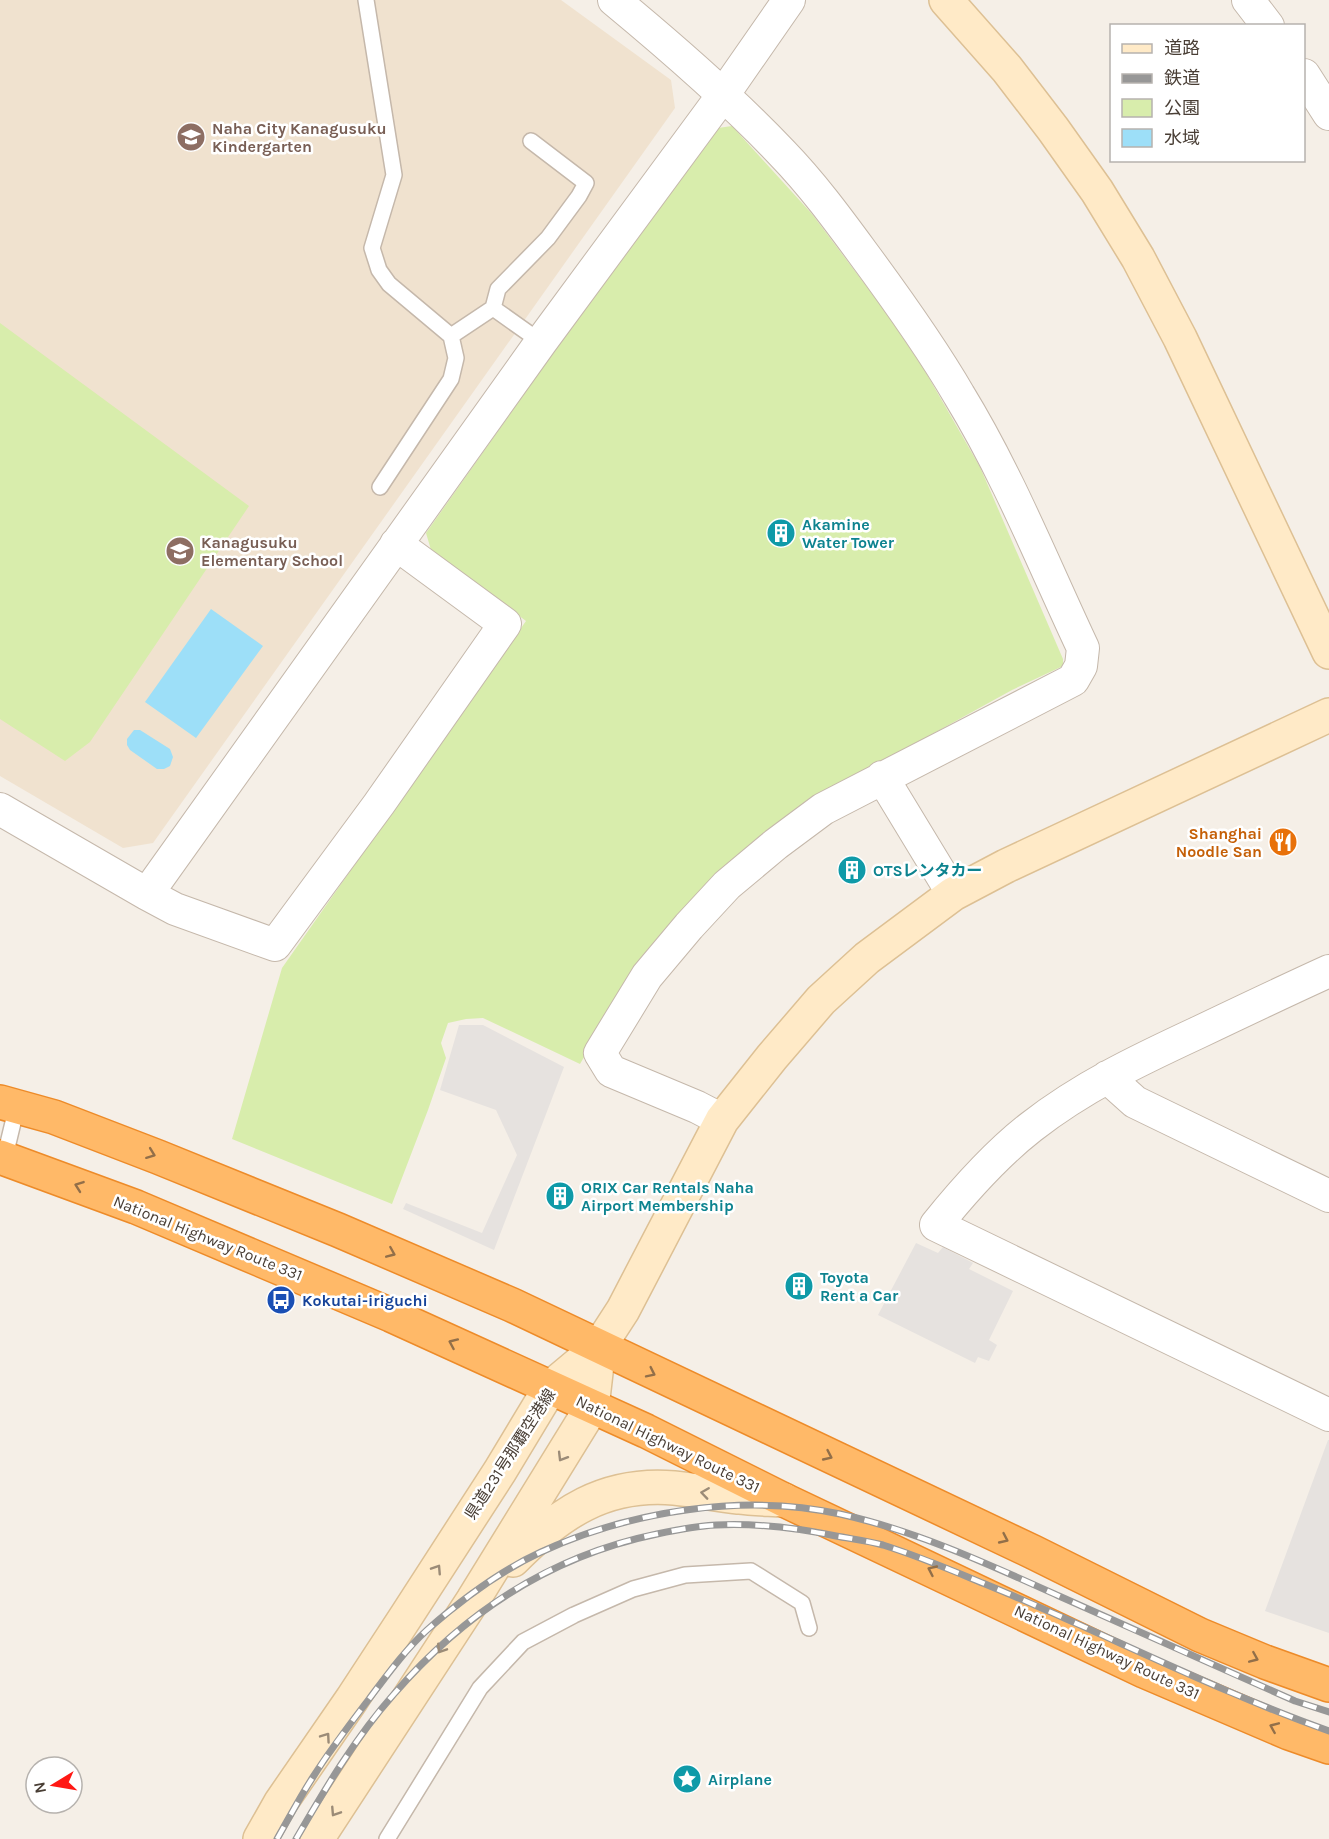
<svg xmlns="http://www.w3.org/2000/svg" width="1329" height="1839" viewBox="0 0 1329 1839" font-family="Karla,'Noto Sans JP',sans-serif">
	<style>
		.education { fill: #f0e2cf }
		.green { fill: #d8edac }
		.parking { fill: #e6e2df }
		.water { fill: #9ddff8 }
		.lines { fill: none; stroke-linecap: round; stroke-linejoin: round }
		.lane-casing { stroke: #c5b8ab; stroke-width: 18 }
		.street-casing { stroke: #c5b8ab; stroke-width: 34 }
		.secondary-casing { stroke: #ddc094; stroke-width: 36 }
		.highway-casing { stroke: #ed8b29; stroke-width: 36 }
		.lane { stroke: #fff; stroke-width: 15 }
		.street { stroke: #fff; stroke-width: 32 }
		.secondary { stroke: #ffeac7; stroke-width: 33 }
		.highway { stroke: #ffb968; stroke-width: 33 }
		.rail-casing { stroke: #979797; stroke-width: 7 }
		.rail { stroke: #fff; stroke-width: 4.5; stroke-dasharray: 14; stroke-linecap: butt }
		.oneway { stroke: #926f49 }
		.oneway2 { stroke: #9b8b77 }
		.labels { text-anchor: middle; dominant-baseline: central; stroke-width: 5; stroke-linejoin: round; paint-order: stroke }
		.education-label { font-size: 16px; font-weight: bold; fill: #785e54; stroke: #fff; text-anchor: start }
		.culture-label { font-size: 16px; font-weight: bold; fill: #0d838f; stroke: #fff; text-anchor: start }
		.food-label { font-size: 16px; font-weight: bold; fill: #c56008; stroke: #fff; text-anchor: end }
		.street-label { font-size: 16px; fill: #493e35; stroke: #fff }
		.transit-label { font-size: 16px; font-weight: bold; fill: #164399; stroke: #fff; text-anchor: start }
	</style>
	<rect width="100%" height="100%" fill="#f5efe7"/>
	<path class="education" d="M0,0H561L671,80L675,108L153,843L123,848L0,776Z"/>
	<path class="green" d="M732,126L812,214L885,311L925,371L980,467L1063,659V666L1012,690L896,754L733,864L648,949L580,1064L483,1018L466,1019L448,1023L441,1043L446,1058L428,1110L392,1204L232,1139L282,968L526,621L431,550L426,533L711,129Z
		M0,323L249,506L90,742L65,761L0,719Z"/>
	<path class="parking" d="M459,1025H483L564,1067L494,1250L403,1209L406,1203L482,1233L517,1155L496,1110L440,1090Z
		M916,1243L938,1253L943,1247L973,1263L969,1269L1013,1291L989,1340L997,1345L989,1361L978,1357L975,1363L878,1315Z
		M1328,1440H1329V1633L1265,1611Z"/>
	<path class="water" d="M211,609L263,646L196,738L145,702Z
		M134,730H140L170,749L173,757L170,766L164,769H157L130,750L127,745V739Z"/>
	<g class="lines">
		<g class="lane-casing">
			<path id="lane" d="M366,0L394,175L372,248L379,270L389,284L451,336L456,358L451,379L380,487
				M493,308L541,342
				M451,336L493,308L498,289L548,238L579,196L586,183L531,141
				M4,1160L17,1106
				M387,1839L480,1688L523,1642L574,1615L633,1589L685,1575L751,1571L802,1603L809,1628"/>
		</g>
		<g class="street-casing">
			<path id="street" d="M614,0C672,48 730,98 782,153C812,184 837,218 862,252C896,298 930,345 959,395C1008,475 1043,563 1083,648L1081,666L1073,680L823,809L776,844L727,885L689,926L647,976L600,1053L611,1071L697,1107L722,1120
				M1248,0L1268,26
				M1304,75L1329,114
				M882,777L953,894
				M0,809L147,894L175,909L275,945L379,804L505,624L396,544
				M147,894L541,342L723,95L789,0
				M1329,971C1285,991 1241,1012 1197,1033C1139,1060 1082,1087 1031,1127C995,1155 965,1189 936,1225L1329,1415
				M1107,1077L1135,1102L1329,1196"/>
		</g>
		<g class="secondary-casing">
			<path id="secondary" d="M946,0L1007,69L1053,129L1097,191L1138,258L1180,338L1329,652
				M513,1560C559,1513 605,1482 674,1488C696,1490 717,1495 738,1497C753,1499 769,1499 784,1500
				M260,1839L281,1802L352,1699L405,1618L500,1471L550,1388L599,1347L623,1310L722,1120L772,1057L821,1000L867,958L953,894L1006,866L1329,715
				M317,1839L473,1600L592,1407L599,1347"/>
		</g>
		<g class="highway-casing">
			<path id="highway" d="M0,1102L54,1117L158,1157L338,1230L512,1305L1033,1552L1200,1635L1265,1662L1329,1685
				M0,1157L136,1207L391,1315L646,1431L784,1500L1144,1671L1289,1733L1329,1747"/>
		</g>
		<use href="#lane" class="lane"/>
		<use href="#street" class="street"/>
		<use href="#secondary" class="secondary"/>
		<use href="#highway" class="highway"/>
		<g class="rail-casing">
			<path id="rail" d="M277,1839C289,1818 300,1797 313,1777C330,1750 350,1724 369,1699C387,1675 405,1650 427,1630C461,1600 500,1571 541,1552C630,1511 744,1493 840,1514C917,1531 988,1564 1059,1596C1137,1631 1216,1666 1295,1701L1329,1712
				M296,1839C325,1789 355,1738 394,1694C465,1612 550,1556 657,1534C676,1530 696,1526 716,1525C756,1523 797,1528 836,1536C852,1539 868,1541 883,1545C918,1556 951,1570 985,1584C1100,1631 1211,1689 1329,1731"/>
		</g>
		<use href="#rail" class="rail"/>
	</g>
	<defs><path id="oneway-chevron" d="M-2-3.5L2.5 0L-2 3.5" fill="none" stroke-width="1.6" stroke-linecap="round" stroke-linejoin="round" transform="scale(1.5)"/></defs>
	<g class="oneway">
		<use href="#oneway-chevron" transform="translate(151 1154) rotate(21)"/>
		<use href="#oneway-chevron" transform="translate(79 1186) rotate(-160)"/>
		<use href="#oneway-chevron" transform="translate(391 1253) rotate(23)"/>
		<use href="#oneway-chevron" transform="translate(453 1343) rotate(-156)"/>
		<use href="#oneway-chevron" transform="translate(651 1373) rotate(26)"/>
		<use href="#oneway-chevron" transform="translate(828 1456) rotate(25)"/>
		<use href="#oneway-chevron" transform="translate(1004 1539) rotate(25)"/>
		<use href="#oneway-chevron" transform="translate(932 1570) rotate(-155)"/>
		<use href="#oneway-chevron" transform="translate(1254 1658) rotate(23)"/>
		<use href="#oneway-chevron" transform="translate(1274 1727) rotate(-157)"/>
	</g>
	<g class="oneway2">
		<use href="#oneway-chevron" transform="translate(562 1457) rotate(121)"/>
		<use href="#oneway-chevron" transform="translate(705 1493) rotate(-172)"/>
		<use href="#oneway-chevron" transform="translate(437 1569) rotate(-57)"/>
		<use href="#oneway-chevron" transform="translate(441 1649) rotate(123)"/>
		<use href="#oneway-chevron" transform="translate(326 1737) rotate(-55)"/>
		<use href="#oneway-chevron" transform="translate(335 1812) rotate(123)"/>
	</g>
	<defs>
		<g id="school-disc" transform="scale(1.5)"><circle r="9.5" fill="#8d6e63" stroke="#fff"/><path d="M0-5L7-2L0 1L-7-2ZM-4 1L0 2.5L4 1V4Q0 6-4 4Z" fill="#fff"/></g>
		<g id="building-disc" transform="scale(1.5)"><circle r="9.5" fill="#0f9aa8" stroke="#fff"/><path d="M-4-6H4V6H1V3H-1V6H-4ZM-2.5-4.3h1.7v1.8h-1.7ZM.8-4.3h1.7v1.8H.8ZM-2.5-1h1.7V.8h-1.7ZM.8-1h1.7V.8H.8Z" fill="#fff"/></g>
		<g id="restaurant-disc" transform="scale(1.5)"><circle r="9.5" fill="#e8710a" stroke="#fff"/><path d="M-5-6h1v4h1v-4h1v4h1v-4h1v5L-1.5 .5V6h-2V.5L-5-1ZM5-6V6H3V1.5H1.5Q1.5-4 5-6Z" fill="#fff"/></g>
		<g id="bus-disc" transform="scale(1.5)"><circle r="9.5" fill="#1a4fb4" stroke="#fff"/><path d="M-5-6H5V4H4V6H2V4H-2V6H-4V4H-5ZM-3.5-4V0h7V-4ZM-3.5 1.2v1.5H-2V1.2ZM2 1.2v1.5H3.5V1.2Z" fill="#fff"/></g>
		<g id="sight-disc" transform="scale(1.5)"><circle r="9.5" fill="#0f9aa8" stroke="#fff"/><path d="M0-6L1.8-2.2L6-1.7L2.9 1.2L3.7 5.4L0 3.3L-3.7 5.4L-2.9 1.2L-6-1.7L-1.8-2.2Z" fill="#fff"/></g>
	</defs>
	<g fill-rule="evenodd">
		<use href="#school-disc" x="191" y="137"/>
		<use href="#building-disc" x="781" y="533"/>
		<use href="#school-disc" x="180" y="551"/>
		<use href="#restaurant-disc" x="1283" y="842"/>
		<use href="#building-disc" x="852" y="870"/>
		<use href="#building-disc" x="560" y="1196"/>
		<use href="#building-disc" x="799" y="1286"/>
		<use href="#bus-disc" x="281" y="1300"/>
		<use href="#sight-disc" x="687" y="1779"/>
	</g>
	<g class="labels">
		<g class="education-label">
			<text x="212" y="128">Naha City Kanagusuku<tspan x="212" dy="18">Kindergarten</tspan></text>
			<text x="201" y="542">Kanagusuku<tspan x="201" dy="18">Elementary School</tspan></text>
		</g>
		<g class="culture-label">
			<text x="802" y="524">Akamine<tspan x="802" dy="18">Water Tower</tspan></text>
			<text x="873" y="870">OTSレンタカー</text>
			<text x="581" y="1187">ORIX Car Rentals Naha<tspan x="581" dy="18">Airport Membership</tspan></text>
			<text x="820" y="1277">Toyota<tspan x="820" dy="18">Rent a Car</tspan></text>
			<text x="708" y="1779">Airplane</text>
		</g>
		<g class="food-label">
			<text x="1262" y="833">Shanghai<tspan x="1262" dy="18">Noodle San</tspan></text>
		</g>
		<g class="street-label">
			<text transform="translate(208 1238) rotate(22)">National Highway Route 331</text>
			<text transform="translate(668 1444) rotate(26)">National Highway Route 331</text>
			<text transform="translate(510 1454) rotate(-57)">県道231号那覇空港線</text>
			<text transform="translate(1107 1652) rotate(25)">National Highway Route 331</text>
		</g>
		<g class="transit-label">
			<text x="302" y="1300">Kokutai-iriguchi</text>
		</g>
	</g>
	<rect x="1110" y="24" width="195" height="138" fill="#ffffff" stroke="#b6b2ae" stroke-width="1.5"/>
	<rect x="1122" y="44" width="30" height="9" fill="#ffeac7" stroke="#b6b2ae" stroke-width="1.5"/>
	<text x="1164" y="54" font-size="18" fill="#493e35">道路</text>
	<rect x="1122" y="74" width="30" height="9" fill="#979797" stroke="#b6b2ae" stroke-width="1.5"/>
	<text x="1164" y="84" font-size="18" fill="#493e35">鉄道</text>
	<rect x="1122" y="99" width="30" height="18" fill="#d8edac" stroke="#b6b2ae" stroke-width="1.5"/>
	<text x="1164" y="114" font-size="18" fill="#493e35">公園</text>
	<rect x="1122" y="129" width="30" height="18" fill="#9ddff8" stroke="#b6b2ae" stroke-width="1.5"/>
	<text x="1164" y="144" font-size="18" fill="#493e35">水域</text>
	<g transform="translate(54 1785) rotate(259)"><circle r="28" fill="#ffffff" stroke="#b6b2ae" stroke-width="1.5"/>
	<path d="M0-4.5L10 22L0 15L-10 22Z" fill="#ff1814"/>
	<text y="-9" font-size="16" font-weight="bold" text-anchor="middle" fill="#493e35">N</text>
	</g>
</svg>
